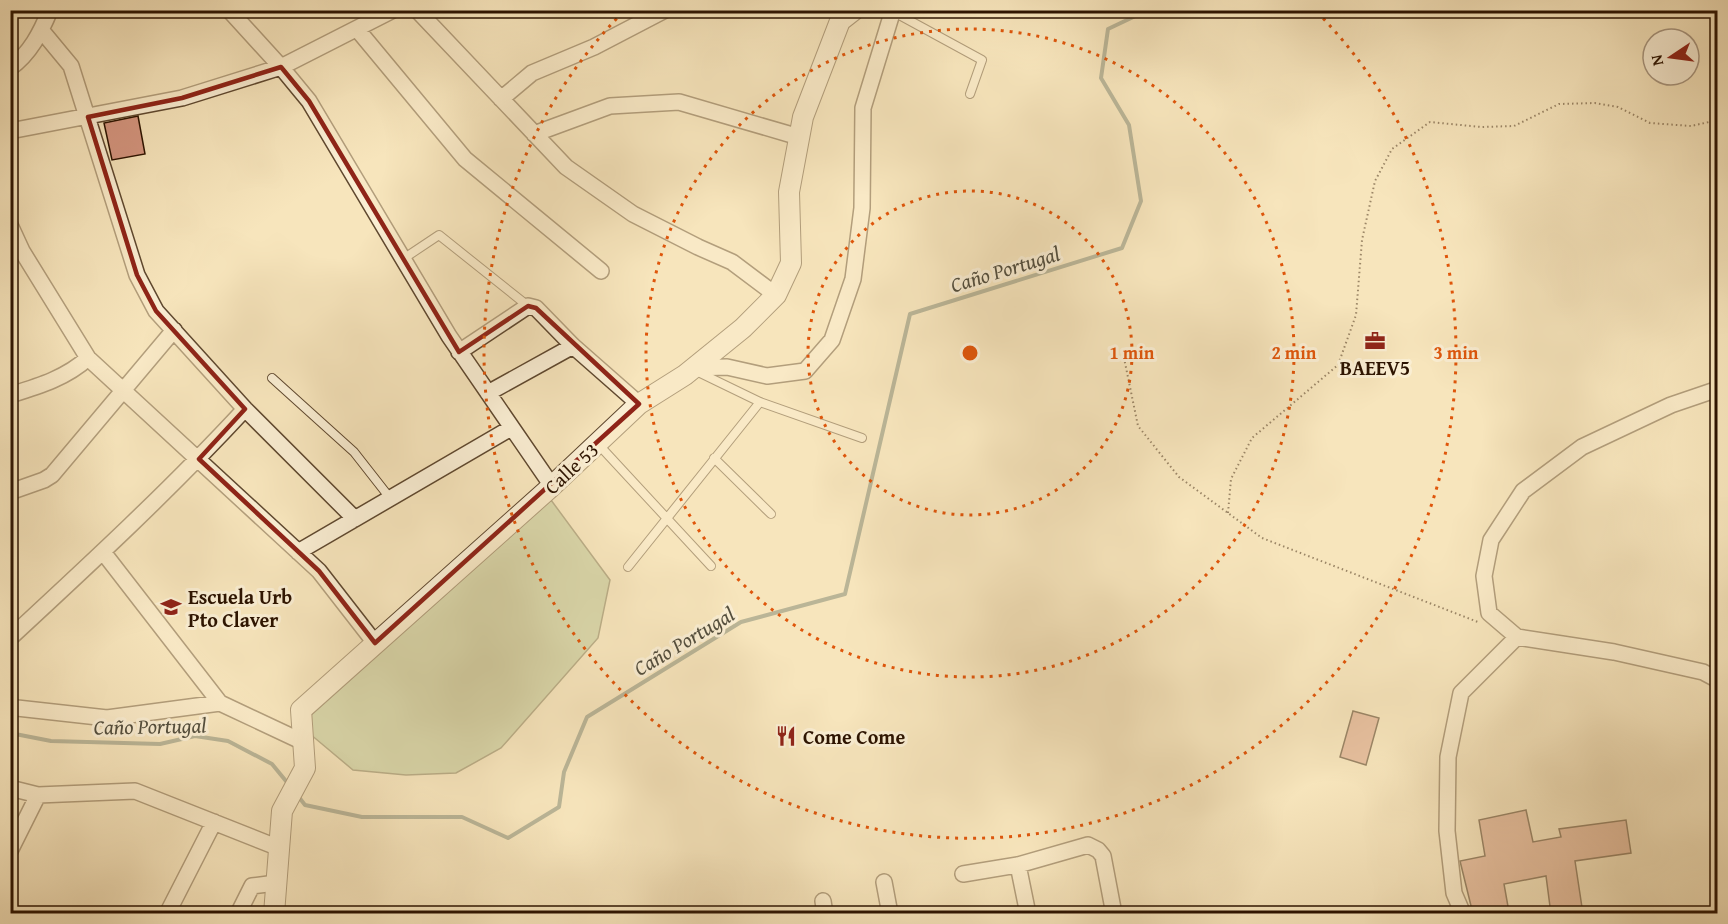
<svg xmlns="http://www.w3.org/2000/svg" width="1728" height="924" viewBox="0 0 1728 924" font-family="'Gentium Book Plus',serif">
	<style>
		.green { fill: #b7c695; stroke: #726c4a; stroke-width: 1.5 }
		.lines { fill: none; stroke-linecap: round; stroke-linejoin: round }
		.stream { stroke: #707a6a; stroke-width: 4 }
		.building { fill: #d4957f; stroke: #2c1300; stroke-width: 1.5 }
		.service-casing { stroke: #5f482f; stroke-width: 10 }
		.minor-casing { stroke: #5f482f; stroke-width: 18 }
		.tertiary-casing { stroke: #5f482f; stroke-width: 22 }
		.path { stroke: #2c1300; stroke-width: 2; stroke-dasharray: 1.5 3; stroke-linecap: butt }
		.service { stroke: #faeed3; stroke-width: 8 }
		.minor { stroke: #faeed3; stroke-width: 15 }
		.tertiary { stroke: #faeed3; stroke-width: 20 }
		.marked { fill: none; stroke: #8f2418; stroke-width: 4.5; stroke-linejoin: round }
		.ring { fill: none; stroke: #df560b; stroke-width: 3; stroke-dasharray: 3 6 }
		.labels { text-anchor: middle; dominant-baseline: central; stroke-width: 6; stroke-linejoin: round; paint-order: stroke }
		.poi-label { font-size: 20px; font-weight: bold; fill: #2c1300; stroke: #faeed3; text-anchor: start }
		.street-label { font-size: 20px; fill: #2c1300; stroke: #faeed3 }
		.water-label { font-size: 21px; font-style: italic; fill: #544f3e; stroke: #faeed3 }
		.centre { fill: #df560b; stroke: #faeed3; stroke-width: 3 }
		.ring-label { font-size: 18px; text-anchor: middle; font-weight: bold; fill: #df560b; stroke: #faeed3; stroke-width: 6; stroke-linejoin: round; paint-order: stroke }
	</style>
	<rect width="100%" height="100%" fill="#f7e5bc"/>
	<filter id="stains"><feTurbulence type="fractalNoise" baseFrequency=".00333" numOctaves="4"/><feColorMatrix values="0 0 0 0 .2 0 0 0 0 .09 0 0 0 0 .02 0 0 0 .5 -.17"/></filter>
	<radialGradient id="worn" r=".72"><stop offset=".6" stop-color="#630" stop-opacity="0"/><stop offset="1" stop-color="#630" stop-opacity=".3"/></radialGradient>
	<path class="green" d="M551,500L610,580L598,638L501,748L456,773L406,775L353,770L310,734L309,717Z"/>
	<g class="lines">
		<path class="stream" d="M10,733L51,741L160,744L195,736L228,741L272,764L290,786
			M298,796L305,805L362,817H462L508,838L559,807L564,772L587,717L741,622L845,594L910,314L1122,248L1141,201L1129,125L1101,78L1108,29L1148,10"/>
	</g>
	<path class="building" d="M138,116L145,154L112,160L104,123Z
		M1353,711L1379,718L1366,765L1340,757Z
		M1526,810L1533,842L1561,837L1559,829L1626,820L1631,853L1575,861L1583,914H1551L1546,876L1504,884L1509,912L1473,914L1460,861L1485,856L1479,820Z"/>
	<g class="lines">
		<g class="service-casing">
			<path id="service" d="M892,11L982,60L970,94
				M403,259L439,235L528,306
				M696,371L760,402L862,438
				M272,378L354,452L390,498
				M598,444L711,566
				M714,458L771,514
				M628,567L760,402"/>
		</g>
		<g class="minor-casing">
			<path id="minor" d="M229,10L281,67L309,101L449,336L552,486
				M417,10L566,167L633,214L698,247L732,262L776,295
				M357,29L465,159L601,271
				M42,31L71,66L137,275L156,311L245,409L355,519
				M10,68C30,54 41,32 50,10
				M501,99L532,73L594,47L665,10
				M10,131L182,98L281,67L393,10
				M534,134L610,106L679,102L799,137
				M10,225L22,251L88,358L319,571L375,643
				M459,352L528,306L536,308L573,346L639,404
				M693,368L727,367L767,376L805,371L832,340L853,279L862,208L863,108L893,10
				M1718,389L1671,405L1582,447L1523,491L1491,540L1484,576L1489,613L1517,637L1614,652L1703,672L1718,680
				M488,393L573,346
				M10,395C39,386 66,378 88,358
				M10,492L44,480L52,475L174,330
				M103,552L220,703
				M298,552L511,428
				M10,638C91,563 171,489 245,409
				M10,706L17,708L107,718L220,703L303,742
				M10,788L38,795L135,791L279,848
				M10,851L38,795
				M1018,865L1028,914
				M963,874L1018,865L1088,845L1098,850L1103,856L1114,914
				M884,882L890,914
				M823,901L825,914
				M167,914L214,822
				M238,914L252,886L276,883
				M1463,914L1454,893L1447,831L1448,757L1461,693L1517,637"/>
		</g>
		<g class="tertiary-casing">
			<path id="tertiary" d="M274,914L282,811L305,768L301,710L552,486L639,404L685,375L743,328L776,295L791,263L789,192L803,117L840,21L854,10"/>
		</g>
		<path class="path" d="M1123,353L1138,426L1179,477L1262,538L1478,622
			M1228,513L1231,479L1252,438L1338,365L1356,315L1362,240L1375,181L1392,149L1430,122L1481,127L1514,126L1559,104L1595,103L1618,107L1650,123L1691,126L1718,120"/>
		<use href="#service" class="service"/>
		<use href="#minor" class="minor"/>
		<use href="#tertiary" class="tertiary"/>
	</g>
	<path d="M0 0H1728V924H0ZM281,67L309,101L459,352L528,306L536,308L639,404L375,643L319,571L199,459L245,409L156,311L137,275L88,117L182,98Z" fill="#f7e5bc" fill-opacity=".55" fill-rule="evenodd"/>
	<path class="marked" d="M281,67L309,101L459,352L528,306L536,308L639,404L375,643L319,571L199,459L245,409L156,311L137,275L88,117L182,98Z"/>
	<g class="ring">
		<circle cx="970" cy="353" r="162"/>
		<circle cx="970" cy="353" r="324"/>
		<path d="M1317 12A486 486 0 1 1 623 12"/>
	</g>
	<defs>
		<g id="office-bare" transform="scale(1.62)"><path d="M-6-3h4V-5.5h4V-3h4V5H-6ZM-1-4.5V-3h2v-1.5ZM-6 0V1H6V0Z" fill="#8f2418" stroke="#faeed3" stroke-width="2.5" paint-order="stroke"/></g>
		<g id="school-bare" transform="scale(1.62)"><path d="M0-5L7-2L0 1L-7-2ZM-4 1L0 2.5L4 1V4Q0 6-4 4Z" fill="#8f2418" stroke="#faeed3" stroke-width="2.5" paint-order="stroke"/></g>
		<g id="restaurant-bare" transform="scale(1.62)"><path d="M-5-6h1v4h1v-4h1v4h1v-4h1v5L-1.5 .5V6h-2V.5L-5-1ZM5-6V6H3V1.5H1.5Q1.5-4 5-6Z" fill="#8f2418" stroke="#faeed3" stroke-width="2.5" paint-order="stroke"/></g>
	</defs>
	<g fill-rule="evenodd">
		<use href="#office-bare" x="1375" y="341"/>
		<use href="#school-bare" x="171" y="607"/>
		<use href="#restaurant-bare" x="786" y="736"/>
	</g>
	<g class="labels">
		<g class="poi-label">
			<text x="1375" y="367" text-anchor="middle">BAEEV5</text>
			<text x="188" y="596">Escuela Urb<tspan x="188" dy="23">Pto Claver</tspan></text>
			<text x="803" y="736">Come Come</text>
		</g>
		<g class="street-label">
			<text transform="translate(571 468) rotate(-43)">Calle 53</text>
		</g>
		<g class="water-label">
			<text transform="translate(1005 269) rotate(-17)">Caño Portugal</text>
			<text transform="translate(684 641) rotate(-31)">Caño Portugal</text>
			<text transform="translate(150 726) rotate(-1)">Caño Portugal</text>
		</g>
	</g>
	<circle cx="970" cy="353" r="9" class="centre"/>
	<g class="ring-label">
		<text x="1132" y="359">1 min</text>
		<text x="1294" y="359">2 min</text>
		<text x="1456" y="359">3 min</text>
	</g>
	<rect width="1728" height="924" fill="none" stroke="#f7e5bc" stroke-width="36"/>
	<rect x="12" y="12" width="1704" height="900" fill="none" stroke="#2c1300" stroke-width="3"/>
	<rect x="18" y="18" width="1692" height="888" fill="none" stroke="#2c1300" stroke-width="1.5"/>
	<g transform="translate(1671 57) rotate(257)"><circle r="28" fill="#faeed3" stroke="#a8967f" stroke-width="1.5"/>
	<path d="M0-4.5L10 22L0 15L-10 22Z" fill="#8f2418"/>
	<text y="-9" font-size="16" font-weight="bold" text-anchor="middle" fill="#2c1300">N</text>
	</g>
	<rect width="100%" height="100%" filter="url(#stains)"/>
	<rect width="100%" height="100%" fill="url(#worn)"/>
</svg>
